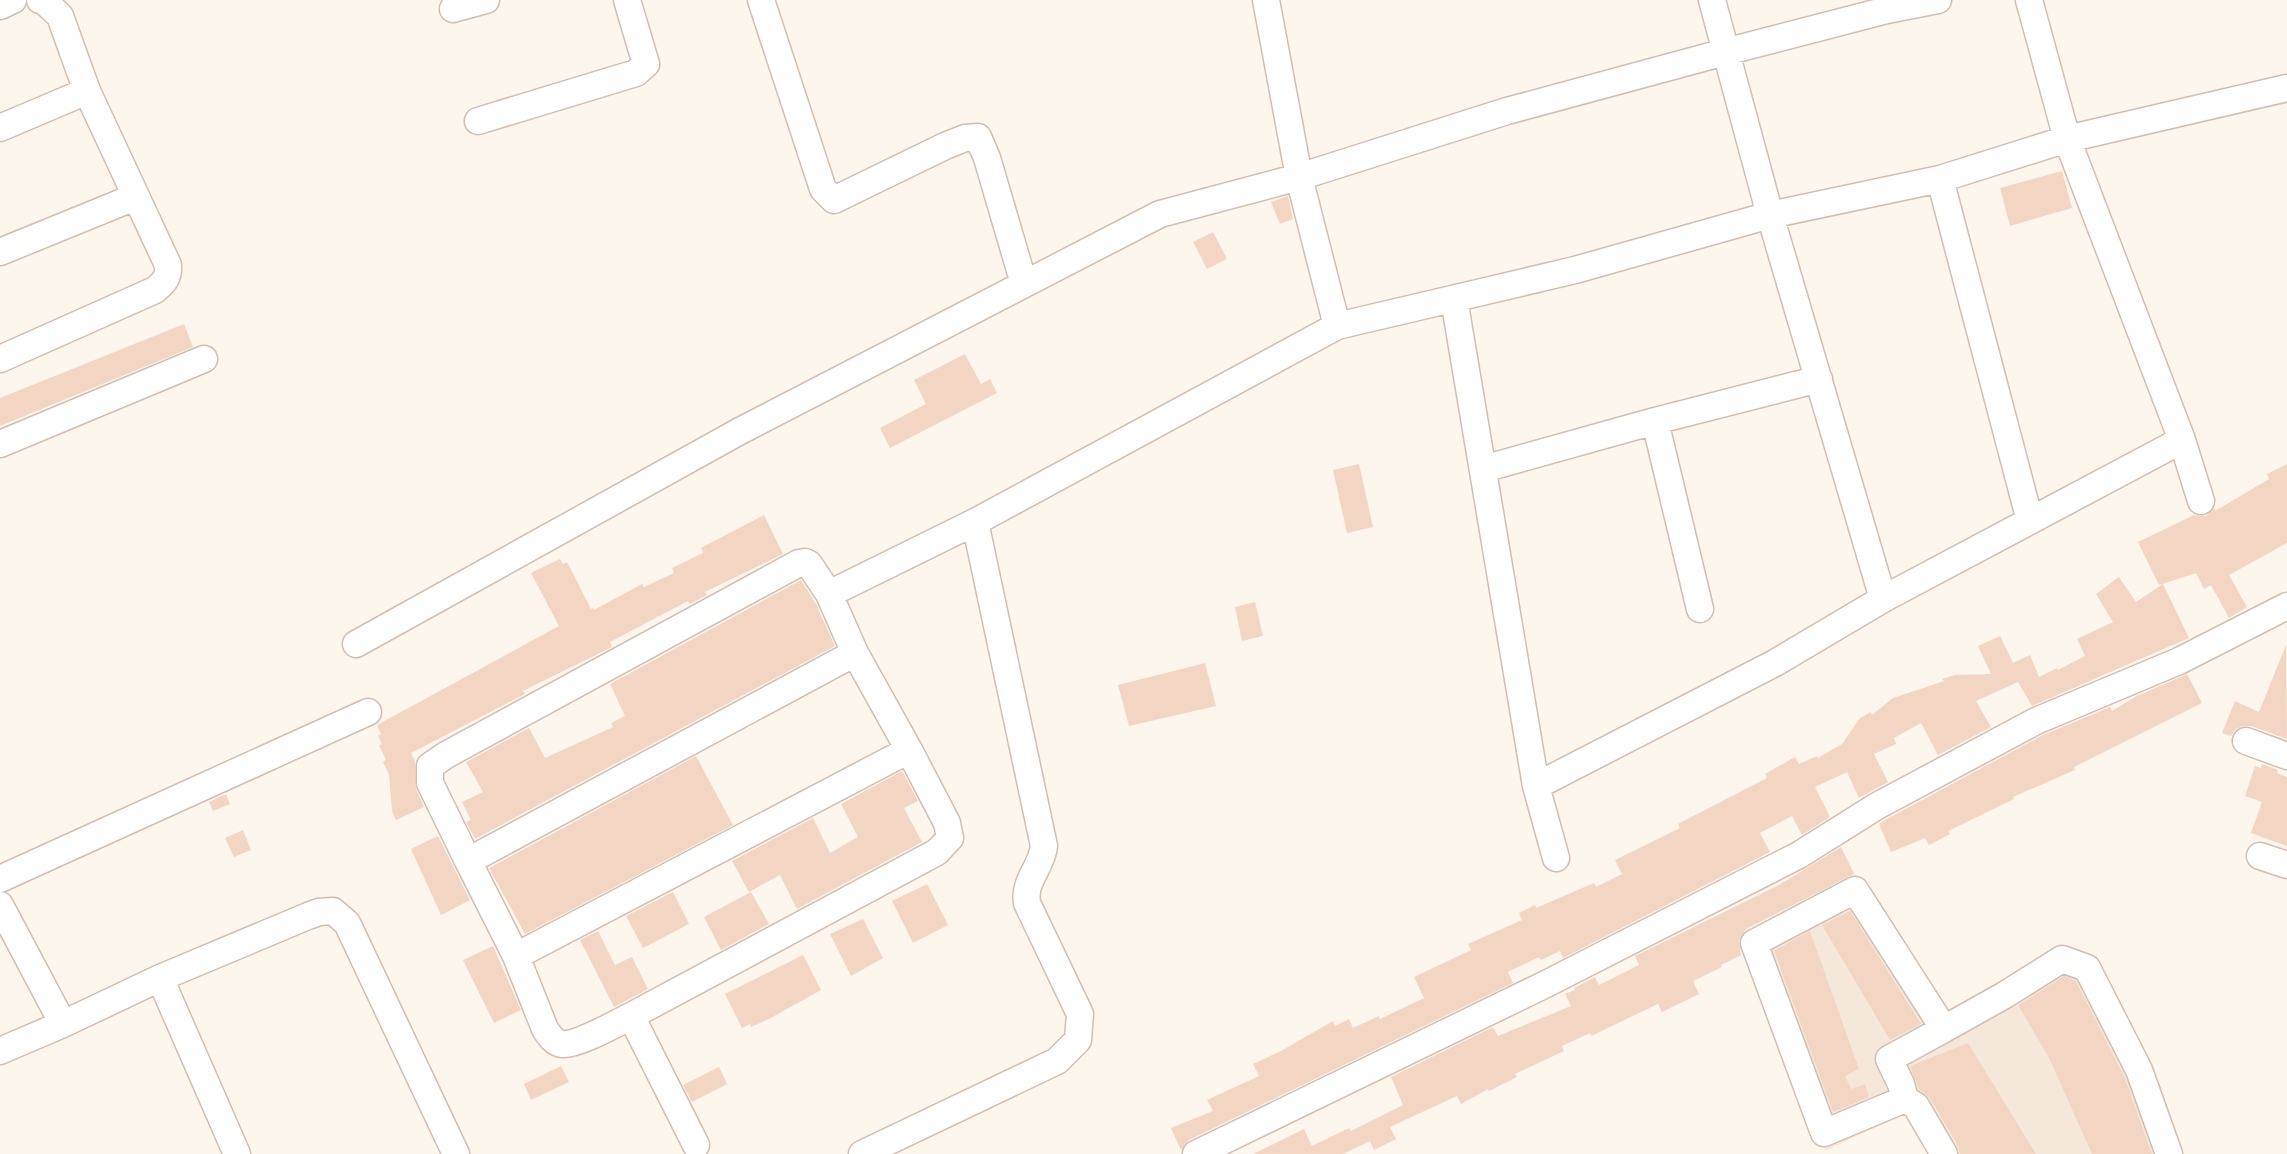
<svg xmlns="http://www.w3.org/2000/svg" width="2287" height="1154" viewBox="0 0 2287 1154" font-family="'Varela Round',sans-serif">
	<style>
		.residential { fill: #f5e8da }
		.building { fill: #f3d5c3 }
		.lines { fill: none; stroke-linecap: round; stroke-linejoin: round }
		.minor-casing { stroke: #d1beb0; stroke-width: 29 }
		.minor { stroke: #fff; stroke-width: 26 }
	</style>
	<rect width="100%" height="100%" fill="#fdf6ec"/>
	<path class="residential" d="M1862,883L1947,1019L2091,962L2176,1154H1935L1911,1111L1825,1151L1748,940Z"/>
	<path class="building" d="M2062,171L2072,208L2010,226L2000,188Z
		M1288,196L1293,219L1280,224L1271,202Z
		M1213,232L1227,259L1207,269L1193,242Z
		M184,324L193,347L0,426V398Z
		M965,354L981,384L990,379L997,393L890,448L880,428L926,404L914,380Z
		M1359,464L1373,527L1347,533L1333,470Z
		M2287,464V543L2229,575L2247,607L2229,618L2211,585L2204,589L2196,573L2159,585L2138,542L2194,515L2206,516L2215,508V511L2269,479L2267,474Z
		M764,515L783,554L705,592L707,595L694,602L690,604L688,601L610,642L612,647L523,691L525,694L411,753L415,761L416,789L424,807L396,820L392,811L389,774L383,762L386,760L379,745L382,744L378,736L381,734L377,725L559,626L531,573L560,559L563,564L567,562L591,609L593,608L594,610L642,584L644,587L674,573L672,568L703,553L701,548Z
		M2119,577L2136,602L2163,584L2189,638L2032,706L2018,682L1976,701L1991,727L1938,755L1921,723L1894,738L1896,744L1874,754L1888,782L1859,798L1847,772L1815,787L1830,817L1802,835L1792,816L1760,833L1770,852L1563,958L1560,951L1541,960L1539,957L1508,972L1513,983L1189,1140L1181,1150L1171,1128L1213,1111L1207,1100L1259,1076L1253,1064L1281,1051L1333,1021L1335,1026L1349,1019L1353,1028L1379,1016L1380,1019L1424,998L1414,977L1471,950L1468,944L1522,920L1519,913L1535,905L1536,908L1594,883L1596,887L1622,874L1615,860L1680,828L1678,824L1767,778L1765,774L1795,757L1799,764L1817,756L1818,758L1842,744L1860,718L1871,712L1872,715L1893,698L1944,681L1942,679L1955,675L1991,674L1978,646L2000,636L2013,663L2030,655L2039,677L2057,668L2058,670L2085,656L2077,639L2113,622L2096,594Z
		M801,580L815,602L835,646L475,839L466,822L471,820L462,802L483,792L466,762L529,728L545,758L613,727L611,723L625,716L610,684Z
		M1255,602L1263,636L1242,641L1235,607Z
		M2286,645L2287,739L2251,726H2243L2236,729L2231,736L2222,733L2235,701L2259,712Z
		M1205,663L1216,706L1129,726L1118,685Z
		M2187,674L2202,703L2074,767L2075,770L2013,797L2014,799L1948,831L1950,834L1929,845L1925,838L1891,852L1879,824L1885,820L2043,735L2110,707L2112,711L2135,697Z
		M696,756L733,825L525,934L489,868Z
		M2262,764L2278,770L2277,773L2287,777V846L2251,833L2262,802L2245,796L2255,766L2261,768Z
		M902,771L918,801L904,808L922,842L797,909L780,875L749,892L732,861L813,818L830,853L858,837L841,804Z
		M226,794L230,804L213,811L209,802Z
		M243,830L251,850L234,857L225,838Z
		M438,836L470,900L441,915L411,849Z
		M1841,847L1854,874L1746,929L1739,940L1741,955L1721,965L1722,967L1693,981L1699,994L1662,1012L1658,1004L1591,1036L1590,1033L1562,1046L1564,1051L1515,1074L1517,1077L1489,1091L1488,1089L1461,1104L1457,1096L1390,1127L1396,1139L1374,1150L1370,1141L1343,1154H1253L1304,1129L1312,1146L1349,1128L1351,1131L1403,1105L1391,1077L1493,1027L1498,1036L1571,1006L1565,994L1575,990L1574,988L1595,977L1599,985L1639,965L1635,956L1779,885Z
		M927,884L948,925L913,943L892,901Z
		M673,892L689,924L643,948L626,916Z
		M751,892L769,924L721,950L704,917Z
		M1850,911L1921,1024L1890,1040L1822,925Z
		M863,919L883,958L851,976L830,934Z
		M598,931L615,965L632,957L648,989L614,1007L580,940Z
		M1810,931L1859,1069L1845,1076L1851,1089L1865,1084L1869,1097L1833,1112L1774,951Z
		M493,946L521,1010L494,1023L463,960Z
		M803,955L821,990L769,1019L751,1027L750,1024L742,1028L725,994Z
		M2064,976L2076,981L2124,1076L2152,1154H2092L2049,1058L2018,1005Z
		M1968,1043L2036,1154H1960L1958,1146L1930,1098L1919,1089L1910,1066Z
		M561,1066L569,1082L531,1100L524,1084Z
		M719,1067L727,1084L692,1102L683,1085Z"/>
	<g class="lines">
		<g class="minor-casing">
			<path id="minor" d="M761,0L823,189L834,200L945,146L965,138L978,137L987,158L1024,284
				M1266,0L1299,177L1337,326
				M1712,0L1770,215L1883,599
				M2029,0L2067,139L2182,440L2201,501
				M0,6L13,0
				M453,9L486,0
				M478,121L636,73L646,64L627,0
				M0,128L87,91
				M1940,179L2030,521
				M0,252L135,197
				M1454,299L1536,786L1556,858
				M0,359L155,290C164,282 169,278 168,265L87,91L60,16L44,1L40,0
				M0,444L204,359
				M1483,469L1655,421
				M829,594L975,522L1337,326L1575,270L1770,215L1940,179L2067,139L2287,88
				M1700,609L1655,421L1819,379
				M356,644L740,431L1160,214L1299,177L1507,111L1725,52L1887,10L1938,0
				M855,653L829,594L809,564L805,562L799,563L446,755L430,766V783L468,861L855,653L909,750L516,956L545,1029C549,1035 554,1043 562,1044C576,1046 617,1023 631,1016L937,852L950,838L947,823L909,750
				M2246,741L2287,756
				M1536,786L1775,663L1883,599L2182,440
				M2260,856L2287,865
				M468,861L516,956
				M0,879L368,712
				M0,905L63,1024
				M160,978L237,1154
				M631,1016L696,1145
				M0,1051L63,1024L160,978L308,916L319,912L333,911L347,923L456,1154
				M1905,1099L1901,1084L1889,1059L1944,1029
				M862,1154L1057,1061L1078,1040L1080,1014L1027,903C1023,881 1042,867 1044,846L975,522
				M1196,1154L1544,985L1799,855L1877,806L2036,721L2179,661L2287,606
				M1944,1154L1916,1106L1905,1099L1824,1133L1754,943L1855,890L1944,1029L2003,996L2062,959L2087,968L2139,1070L2169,1154"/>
		</g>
		<use href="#minor" class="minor"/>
	</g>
</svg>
